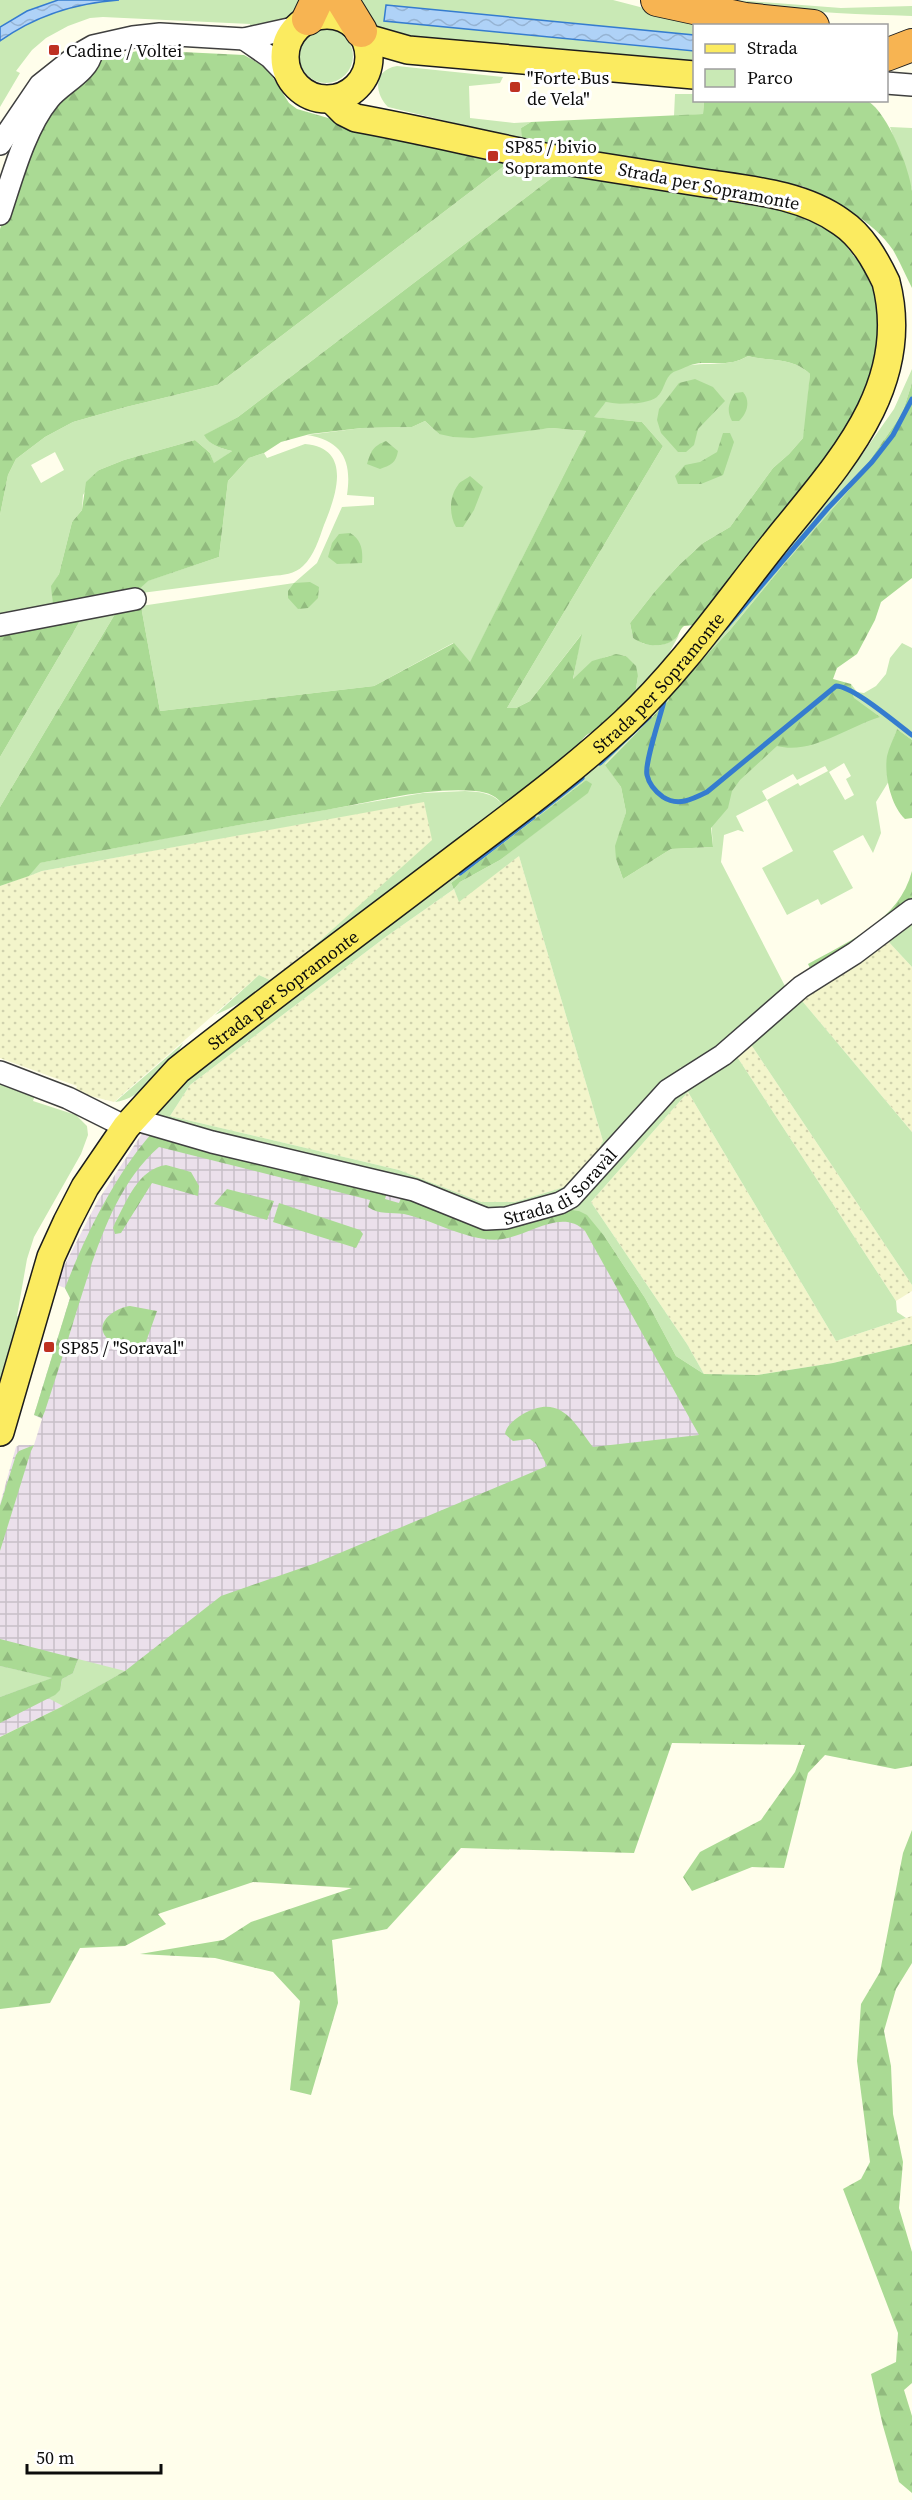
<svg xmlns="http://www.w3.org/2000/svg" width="912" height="2500" viewBox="0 0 912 2500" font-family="'Source Serif 4',serif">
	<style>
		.industrial { fill: url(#industrial-grid) }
		.farmland { fill: url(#farmland-dots) }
		.green { fill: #c9e9b5; fill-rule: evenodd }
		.forest { fill: url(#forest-firs) }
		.water { fill: url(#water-waves); stroke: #357ccf; stroke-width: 1.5 }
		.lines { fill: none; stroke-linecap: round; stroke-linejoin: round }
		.stream { stroke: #357ccf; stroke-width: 5 }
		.minor-casing { stroke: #3f3f3f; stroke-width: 24 }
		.major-casing { stroke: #1d1d1d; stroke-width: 30 }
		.highway-casing { stroke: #1d1d1d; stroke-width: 34 }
		.minor { stroke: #fff; stroke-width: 21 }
		.major { stroke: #fbeb60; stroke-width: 27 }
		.highway { stroke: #f7b452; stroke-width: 32 }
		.poi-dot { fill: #be3122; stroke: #fff; stroke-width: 2 }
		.labels { text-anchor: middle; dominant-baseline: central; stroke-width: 6; stroke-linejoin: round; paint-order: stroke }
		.poi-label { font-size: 18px; fill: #0c0c0c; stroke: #fff; text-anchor: start }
		.street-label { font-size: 18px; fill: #0c0c0c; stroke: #fff }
	</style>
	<defs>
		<pattern id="industrial-grid" width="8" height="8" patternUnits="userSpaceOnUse" patternTransform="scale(1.5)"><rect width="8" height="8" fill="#ebe0eb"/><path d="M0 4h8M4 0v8" fill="none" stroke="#c8bfc8"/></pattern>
		<pattern id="farmland-dots" width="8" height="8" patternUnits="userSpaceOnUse" patternTransform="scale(1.5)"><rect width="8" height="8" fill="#f3f5cb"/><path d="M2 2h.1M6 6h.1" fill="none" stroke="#cfd1ad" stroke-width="1.8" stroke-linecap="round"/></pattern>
		<pattern id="forest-firs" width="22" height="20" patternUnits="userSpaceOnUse" patternTransform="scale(1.5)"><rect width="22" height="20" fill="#aada94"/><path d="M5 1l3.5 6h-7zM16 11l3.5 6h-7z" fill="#91ba7e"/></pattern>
		<pattern id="water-waves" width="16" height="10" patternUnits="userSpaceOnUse" patternTransform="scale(1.5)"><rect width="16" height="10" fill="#afd2f7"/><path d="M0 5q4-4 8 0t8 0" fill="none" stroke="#95b3d3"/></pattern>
	</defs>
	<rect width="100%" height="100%" fill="#fffeeb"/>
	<path class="industrial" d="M143,1132L571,1209L711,1431L125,1671L63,1706L0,1737V1504L16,1447L19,1445H34L42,1419L34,1415L70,1298L65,1288L57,1285L62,1270L97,1202Z"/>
	<path class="farmland" d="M424,801L433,840L274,982L259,975L114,1102L75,1092L77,1086L0,1058V886L42,871Z
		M519,856L603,1141L581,1182L515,1202H481L399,1170L170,1116L190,1085L387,936L454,889L459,901Z
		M886,939L912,967V1132L798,996Z
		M748,1040L912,1285V1291L896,1301L734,1052Z
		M688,1092L836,1341L912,1316V1344L833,1363L757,1375L704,1374L687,1344L591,1202Z"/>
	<path class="green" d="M0,0H306L286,19L250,30V24L103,17L90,18L68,26L46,38L32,50L16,71L20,73L0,107Z
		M351,0H613L709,25L694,26V35L386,6L384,21L694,51V63L604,57L382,34Z
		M736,0L841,8L912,6V16C853,14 794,13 736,0Z
		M299 56a27 27 0 1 1 54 0a27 27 0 1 1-54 0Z
		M397,66L503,77L500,83L469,86L470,118L514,123L531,122L521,128L529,143L496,137V133L388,107C374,93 373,70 397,66Z
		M675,94H694V100L704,101L703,114L674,116Z
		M890,127L912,128V190Z
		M512,160L562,170L238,417L205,435C210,446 221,448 232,451L214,464L210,453L195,440L124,460L99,470L83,495L82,510L72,522L59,574L52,586L53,606L0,618V515L8,475L16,459L45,437L73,422L126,407L217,385ZM55,452L64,470L41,483L31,465Z
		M748,356C771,362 792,357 810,374L805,431L803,438L789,454L773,468L730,527L703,543L678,566L656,590L630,623L633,638C649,649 665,648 679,635L663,664L635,695L638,676L626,656C603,651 589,667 573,680L581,635L530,701L516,708H507L663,446L642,422L593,417L606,402L631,404L658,396C662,389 665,377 672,372C695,357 723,371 748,356Z
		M912,369V383L902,414L849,490L785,563L730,630L669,695V700L605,764L621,787L626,812L616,846V859L623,879L671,849L713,847L711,819L725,782L838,688L854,698L851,684L857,692L864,693L876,686L886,674L890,658L902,643L912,648V740L897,729L887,758L889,781L876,802L881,833L873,853L863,835L833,851L853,888L821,905L818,899L787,915L762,868L793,851L767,800L736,816L744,832L738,830L724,835L721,862L786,988L784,992L721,1049L687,1072L681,1067L581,1182L554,1199L495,1215L459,1206L409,1184L176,1127L156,1119L151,1113L184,1078L264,1014L579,777L636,725L709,645L792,539L861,456L894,409ZM844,763L851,776L846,779L854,795L845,800L829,772ZM825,766L828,771L800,786L798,783L767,800L762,791L793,774L797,780ZM586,780L591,784L587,793L500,860L460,882L454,889L451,883ZM519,856L603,1141L581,1182L515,1202H481L399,1170L170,1116L190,1085L387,936L454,889L459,902Z
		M425,421L439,434L503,433L551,428L586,431L470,663L453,643L374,686L160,711L141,606L294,583L317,563L342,507L374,505V497L347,495C352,461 343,441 307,435L362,428L412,427Z
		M305,444C353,448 336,496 324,525C319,539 314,556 303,566C295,574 283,575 272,576L134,594L147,581L219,557L228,481L249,458L264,453L267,458Z
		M118,609L0,807V757L84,614Z
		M465,791C482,792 494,793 505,807C454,850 399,890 345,930C303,961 263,995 215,1015L259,975L274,982L432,840L424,802L42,871L29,876L39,863L187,834L423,793Z
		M912,917V967L886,939Z
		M798,996L912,1132V1285L748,1040Z
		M183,1043C172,1065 140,1100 115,1102Z
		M734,1052L896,1301L897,1312L906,1318L836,1341L688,1092L591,1202L687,1344L704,1374L676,1356L645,1298L605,1237L561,1209L657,1112Z
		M0,1081L35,1095L33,1101L76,1115L87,1126L88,1135L81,1154L34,1237L27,1259L17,1316L23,1318L0,1388Z
		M78,1659L125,1671L63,1706L48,1698C56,1695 62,1687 62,1679L73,1673Z
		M0,1666L49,1677L53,1678L0,1697Z"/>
	<path class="forest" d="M141,50L244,55L267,68L289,103L297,109L342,122L512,160L217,385L126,407L73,422L45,437L16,459L8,475L0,515V229L28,147L40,119L90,67L101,60Z
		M704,101H868C888,114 909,167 912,191C912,222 912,256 912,288C906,276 900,262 893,250C873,220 834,201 802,186L529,143L522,137L521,128L531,122L703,114Z
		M562,170L700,197L780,210L809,218L840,238L863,268L881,307L885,337L851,430L695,625L684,626C679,630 680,634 676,638C663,649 646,647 633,638L630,623L656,590L678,566L703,543L730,527L773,468L789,454L803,438L810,374C792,357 771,362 748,356C733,365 720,363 703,363C695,362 684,368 676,371C664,375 666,389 657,397C646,405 619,405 606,402L594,417L642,422L663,446L507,708H516L530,701L582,634L573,679L592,661L616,654L626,656L636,666L638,676L635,695L599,731C587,731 584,738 577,746C557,771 531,788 505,807C497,796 488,792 475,791C426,787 374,802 326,810C230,826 135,844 40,863L29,876L0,886V807L118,609L141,606L160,711L374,686L454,643L470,662L586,431L551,428L473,438L453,437L439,434L425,421L412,427L362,428L310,434L281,442L264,453L249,458L228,481L219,557L148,581L134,594L53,606L51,586L59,574L72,522L82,510L86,482L99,470L124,460L195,440L210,453L214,463L232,451C221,448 210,446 204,435L238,417Z
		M695,379L713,387L725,401L698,429L694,445L686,452H678L661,433L657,420L659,409L679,383Z
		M912,383V578L881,602L875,620L857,654L837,668L833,679L851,684L854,698L880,717C847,727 812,755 777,746L740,780L732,791L728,808L711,828L713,847L671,849L623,879L616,859L615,846L626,812L621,787L605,765L669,700V695L730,630L785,563L849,490L902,414Z
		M743,392C751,401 747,414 739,421H732C726,410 729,403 735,393Z
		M723,433H730L734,442L723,475L701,484H678L675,476L685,465L700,462L717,452Z
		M386,441L398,451C396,463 391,465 380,469L367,464C371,451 373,446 386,441Z
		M470,476L483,487L474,510L463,527H456C449,515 449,497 458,485C460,481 467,479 470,476Z
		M350,533C362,540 363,551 362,563L337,564L328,557L332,543L339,534Z
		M310,582L319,587L318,598L308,608L298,609L288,598V591L294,583Z
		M84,614L0,757V631Z
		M897,729L912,740V818L905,819C891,806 884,775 887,756C889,747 894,738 897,729Z
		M586,780L592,784L588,793L500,860L460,882L454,889L451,883Z
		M912,871V899L898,918L813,974L808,964C849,941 899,921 912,871Z
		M151,1134L388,1189L385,1199L399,1203L403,1193L453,1211L561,1209L579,1211L587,1215L605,1237L645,1298L676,1356L704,1374L757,1375L833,1363L912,1344V1766L895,1769L825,1755L808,1773L784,1868L752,1867L692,1891L683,1877L700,1852L761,1820L795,1772L805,1745L672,1743L634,1853L461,1848L387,1929L332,1940L338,2003L311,2095L290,2090L300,2001L273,1972L215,1958L140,1954L223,1940L251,1922L352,1888L253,1882L158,1914L166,1924L125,1946L80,1948L50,2003L0,2009V1737L63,1706L125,1671L221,1596L316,1563L547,1466L536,1444L530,1439L513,1441L505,1434C506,1426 516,1418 523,1414C560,1393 573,1421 593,1447L699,1435L585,1231C562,1208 530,1235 503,1239C472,1244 434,1220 404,1214C391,1212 379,1215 368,1207L370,1200L159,1147C113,1187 95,1254 77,1310C67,1343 56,1377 45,1411L42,1418L34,1415L70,1298L65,1288C86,1234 114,1177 151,1134Z
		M166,1165L191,1172L199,1186L198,1196L152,1183L121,1233L115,1234L113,1228L115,1223C127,1201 138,1169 166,1165Z
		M227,1189L274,1201L267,1220L214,1204Z
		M279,1203L360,1230L363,1234L356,1248L273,1222Z
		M130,1306L157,1311L142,1353C131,1350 119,1348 110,1341C90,1325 114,1308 130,1306Z
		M34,1445L31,1451L0,1551V1506L16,1455L19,1451Z
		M0,1639L78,1659L73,1673L62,1679L60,1690L55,1695L0,1723V1697L52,1678L0,1666Z
		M912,1830V1963L896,1989L884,2031L891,2066L893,2114L903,2162L899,2208L912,2252V2383L904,2390L912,2416V2493L899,2482L883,2426L871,2374L896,2362L898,2333L843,2189L861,2179L870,2162L857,2061L861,2004L880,1972L903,1853Z"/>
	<path class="water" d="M58,0H119C76,3 35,16 0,41V27L27,11Z
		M386,5L694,35V51L384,21Z"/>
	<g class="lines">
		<path class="stream" d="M725,628L828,508L872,462L893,435L912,399
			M665,697C662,712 644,763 647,775C649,784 656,792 663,797C678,807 693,799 707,792L836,686C853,686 897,724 912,735
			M600,763L649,717
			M539,812L582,778
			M460,873L533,817"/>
		<g class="minor-casing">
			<g id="minor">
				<path d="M244,39L270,57L291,79"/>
				<path d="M886,83L912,85"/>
				<path d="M0,144L40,85L79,54L93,46L133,37L160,34L244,39L298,27"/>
				<path d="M0,214C12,178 25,128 49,99C62,83 88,73 92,52"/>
				<path d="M0,625L135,599"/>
				<path d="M0,1072L68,1098L126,1127"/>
				<path id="s1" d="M133,1119L212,1142L414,1190L486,1219L506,1218L560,1203L571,1197L668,1090L723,1055L801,987L855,953L912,910"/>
			</g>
		</g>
		<g class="major-casing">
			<g id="major">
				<circle cx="327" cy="57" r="42"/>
				<path d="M366,38L408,50L694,75"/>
				<path id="s2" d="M0,1432L51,1257L67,1222L85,1187L126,1127L178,1070C268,999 361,930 453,860C511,816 570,773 624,723C686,665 733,594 786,529C844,458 912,382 886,282C875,259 862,236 841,222C802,194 750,190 704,183C660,176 615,169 571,162C499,149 428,131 356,118L344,112L332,100"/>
			</g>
		</g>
		<g class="highway-casing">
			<path id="highway" d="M342,0L361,31
				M657,0L745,19L813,26
				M308,19L317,0
				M886,55L912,45"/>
		</g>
		<use href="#minor" class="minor"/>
		<use href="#major" class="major"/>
		<use href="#highway" class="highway"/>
	</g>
	<g class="poi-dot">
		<rect x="48" y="44" width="12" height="12" rx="3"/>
		<rect x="509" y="81" width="12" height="12" rx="3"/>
		<rect x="487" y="150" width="12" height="12" rx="3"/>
		<rect x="43" y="1341" width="12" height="12" rx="3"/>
	</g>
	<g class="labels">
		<g class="poi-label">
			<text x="66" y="50">Cadine / Voltei</text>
			<text x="527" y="77">"Forte Bus<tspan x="527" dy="21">de Vela"</tspan></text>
			<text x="505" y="146">SP85 / bivio<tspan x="505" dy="21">Sopramonte</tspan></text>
			<text x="61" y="1347">SP85 / "Soraval"</text>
		</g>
		<g class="street-label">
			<text transform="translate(709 186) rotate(11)">Strada per Sopramonte</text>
			<text stroke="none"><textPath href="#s2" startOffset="1028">Strada per Sopramonte</textPath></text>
			<text stroke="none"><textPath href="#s2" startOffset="542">Strada per Sopramonte</textPath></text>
			<text stroke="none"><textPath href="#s1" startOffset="452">Strada di Soravàl</textPath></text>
		</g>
	</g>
	<rect x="693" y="24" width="195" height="78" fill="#ffffff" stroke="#9e9e9e" stroke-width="1.5"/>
	<rect x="705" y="44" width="30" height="9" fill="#fbeb60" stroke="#9e9e9e" stroke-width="1.5"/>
	<text x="747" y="54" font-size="18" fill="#0c0c0c">Strada</text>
	<rect x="705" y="69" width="30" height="18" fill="#c9e9b5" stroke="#9e9e9e" stroke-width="1.5"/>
	<text x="747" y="84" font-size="18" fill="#0c0c0c">Parco</text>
	<path d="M27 2464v9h134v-9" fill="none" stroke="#0c0c0c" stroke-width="3"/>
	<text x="36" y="2464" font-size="18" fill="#0c0c0c" stroke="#ffffff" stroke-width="4.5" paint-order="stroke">50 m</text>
</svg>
